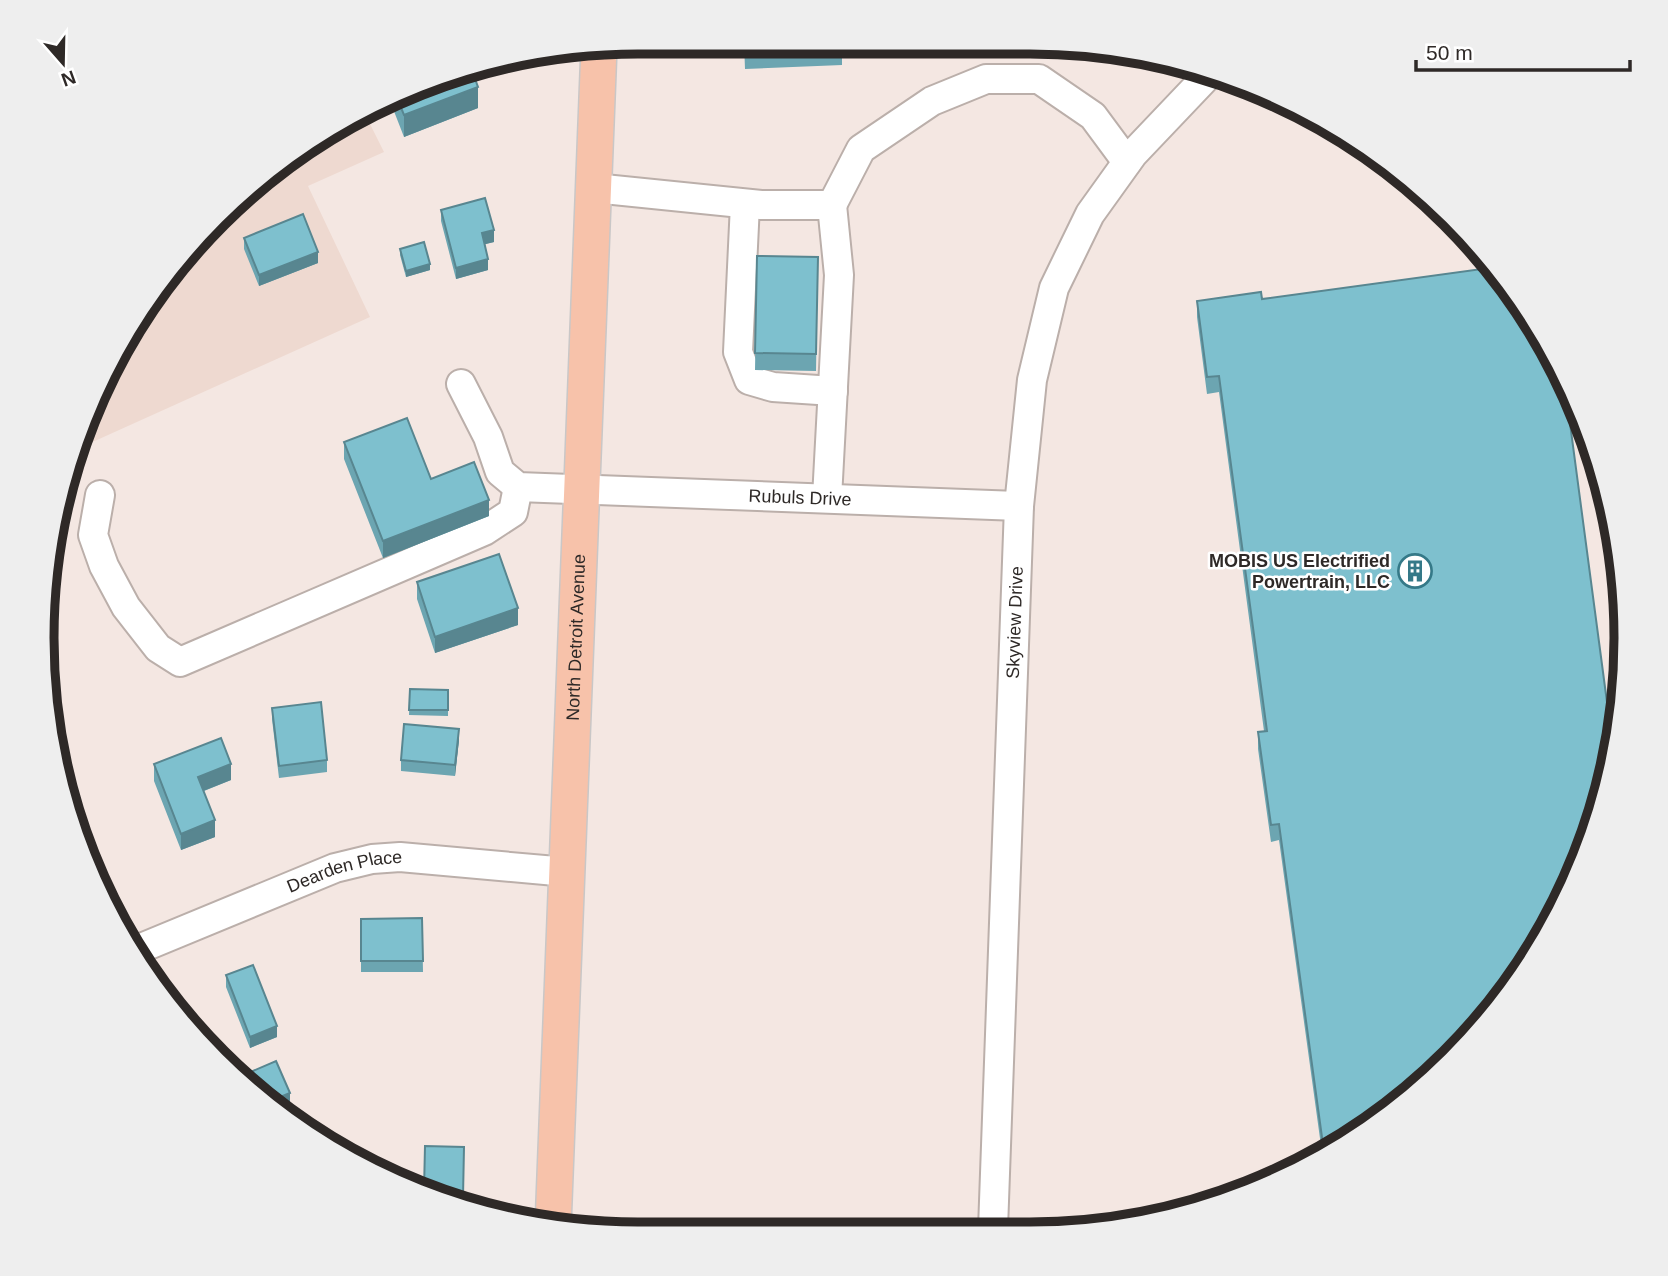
<svg xmlns="http://www.w3.org/2000/svg" width="1668" height="1276" viewBox="0 0 1668 1276" font-family="Helvetica,sans-serif">
	<style>
		.built { fill: #eed9d0 }
		.lines { fill: none; stroke-linecap: round; stroke-linejoin: round }
		.minor-casing { stroke: #bbafaa; stroke-width: 32 }
		.major-casing { stroke: #c9c7c7; stroke-width: 38 }
		.minor { stroke: #fff; stroke-width: 28 }
		.major { stroke: #f7c2aa; stroke-width: 35 }
		.wall { fill: #6ca5b1 }
		.shaded-wall { fill: #588690 }
		.building { fill: #7ec0ce; stroke: #588690; stroke-width: 2 }
		.labels { text-anchor: middle; dominant-baseline: central; stroke-width: 5; stroke-linejoin: round; paint-order: stroke }
		.street-label { font-size: 18px; fill: #2e2927; stroke: #fff }
		.poi-label { font-size: 18px; font-weight: bold; fill: #2e2927; stroke: #fff; text-anchor: end }
		.rim { fill: none; stroke: #2e2927; stroke-width: 9 }
	</style>
	<rect width="100%" height="100%" fill="#f4e7e2"/>
	<path class="built" d="M364,112L384,152L308,186L370,317L77,449L122,340L216,217L340,122Z"/>
	<g class="lines">
		<g class="minor-casing">
			<g id="minor">
				<path d="M594,188L761,205H832L861,149L932,101L986,79H1039L1093,116L1127,162"/>
				<path d="M745,204L738,352L749,380L773,387L833,391"/>
				<path id="s1" d="M461,384L488,437L500,472L518,487L1019,506"/>
				<path d="M100,495L93,535L104,566L126,607L158,648L180,662L484,531L513,512L518,487"/>
				<path d="M827,498L839,275L832,205"/>
				<path id="s2" d="M134,951L335,868L372,859L400,857L567,872"/>
				<path id="s3" d="M993,1229L1019,506L1032,380L1054,288L1090,214L1133,154L1211,72"/>
			</g>
		</g>
		<g class="major-casing">
			<g id="major">
				<path id="s4" d="M553,1227L599,47"/>
			</g>
		</g>
		<use href="#minor" class="minor"/>
		<use href="#major" class="major"/>
	</g>
	<path class="wall" d="M744,42L842,43V65L745,69Z
		M471,68L478,108L404,137L390,101Z
		M441,210L494,242L485,244L488,270L456,279L441,221Z
		M244,238L318,263L259,286L244,249Z
		M400,249L430,270L406,277L400,255Z
		M757,256L818,257L816,371L755,370Z
		M1261,292L1361,1134L1322,1153L1279,840L1271,842L1258,749V732L1264,731L1219,392L1207,394L1197,317V301Z
		M344,442L431,479L489,516L383,558L344,459Z
		M417,582L518,625L435,653L417,599Z
		M410,689L448,690V716L409,715Z
		M272,708L327,760V772L279,778L272,719Z
		M459,740L455,776L401,771V760Z
		M154,764L231,780L204,791L215,837L181,850L154,781Z
		M422,918L423,972H361V919Z
		M226,975L277,1037L250,1048L226,987Z
		M246,1074L290,1104L277,1109L246,1084Z
		M464,1147L463,1206L446,1202L424,1191Z"/>
	<path class="shaded-wall" d="M478,87V108L404,137V115Z
		M494,230V242L482,245V233Z
		M318,252V263L259,286V275Z
		M488,259V270L456,279V268Z
		M430,264V270L406,277V271Z
		M489,500V516L383,558V541Z
		M518,608V625L435,653V637Z
		M459,729V740L455,776V765Z
		M231,764V780L198,793V777Z
		M215,820V837L181,850V834Z
		M277,1026V1037L250,1048V1037Z
		M290,1093V1104L277,1109L268,1102Z"/>
	<path class="building" d="M745,42L842,43V49L745,52Z
		M471,68L478,87L404,115L397,98Z
		M485,198L494,230L482,233L488,259L456,268L441,210Z
		M303,214L318,252L259,275L244,238Z
		M424,242L430,264L406,271L400,249Z
		M757,256L818,257L816,354L755,353Z
		M1489,268L1526,307L1564,378L1614,755L1580,866L1525,969L1451,1060L1361,1134L1324,1152L1279,824L1271,825L1258,732L1267,731L1219,376L1207,377L1197,301L1261,292L1262,299Z
		M407,418L431,479L474,462L489,500L383,541L344,442Z
		M499,554L518,608L435,637L417,582Z
		M410,689L448,690V710H409Z
		M321,702L327,760L279,766L272,708Z
		M404,724L459,729L455,765L401,760Z
		M221,738L231,764L198,777L215,820L181,834L154,764Z
		M422,918L423,961H361V919Z
		M253,965L277,1026L250,1037L226,975Z
		M276,1061L290,1093L268,1102L253,1089L246,1074Z
		M425,1146L464,1147L463,1197L434,1196L424,1191Z"/>
	<defs>
		<g id="building-ring" transform="scale(1.75)"><circle r="9.5" fill="#fff" stroke="#357988" stroke-width="1.5"/><path d="M-4-6H4V6H1V3H-1V6H-4ZM-2.5-4.3h1.7v1.8h-1.7ZM.8-4.3h1.7v1.8H.8ZM-2.5-1h1.7V.8h-1.7ZM.8-1h1.7V.8H.8Z" fill="#357988"/></g>
	</defs>
	<g fill-rule="evenodd">
		<use href="#building-ring" x="1415" y="571"/>
	</g>
	<g class="labels">
		<g class="street-label">
			<text stroke="none"><textPath href="#s1" startOffset="402">Rubuls Drive</textPath></text>
			<text stroke="none"><textPath href="#s3" startOffset="607">Skyview Drive</textPath></text>
			<text stroke="none"><textPath href="#s4" startOffset="590">North Detroit Avenue</textPath></text>
			<text stroke="none"><textPath href="#s2" startOffset="226">Dearden Place</textPath></text>
		</g>
		<g class="poi-label">
			<text x="1390" y="561">MOBIS US Electrified<tspan x="1390" dy="21">Powertrain, LLC</tspan></text>
		</g>
	</g>
	<path d="M0 0H1668V1276H0ZM638 54H1030A584 584 0 0 1 1614 638V638A584 584 0 0 1 1030 1222H638A584 584 0 0 1 54 638V638A584 584 0 0 1 638 54Z" fill="#eee" fill-rule="evenodd"/>
	<path class="rim" d="M638 54H1030A584 584 0 0 1 1614 638V638A584 584 0 0 1 1030 1222H638A584 584 0 0 1 54 638V638A584 584 0 0 1 638 54Z"/>
	<g transform="translate(63 63) rotate(160)" stroke="#ffffff" stroke-width="5" paint-order="stroke">
	<path d="M0-5L12 26L0 18L-12 26Z" fill="#2e2927"/>
	<text y="-10" font-size="19" font-weight="bold" text-anchor="middle" fill="#2e2927">N</text>
	</g>
	<path d="M1416 60v10h214v-10" fill="none" stroke="#2e2927" stroke-width="3.5"/>
	<text x="1426" y="60" font-size="21" fill="#2e2927" stroke="#ffffff" stroke-width="5" paint-order="stroke">50 m</text>
</svg>
